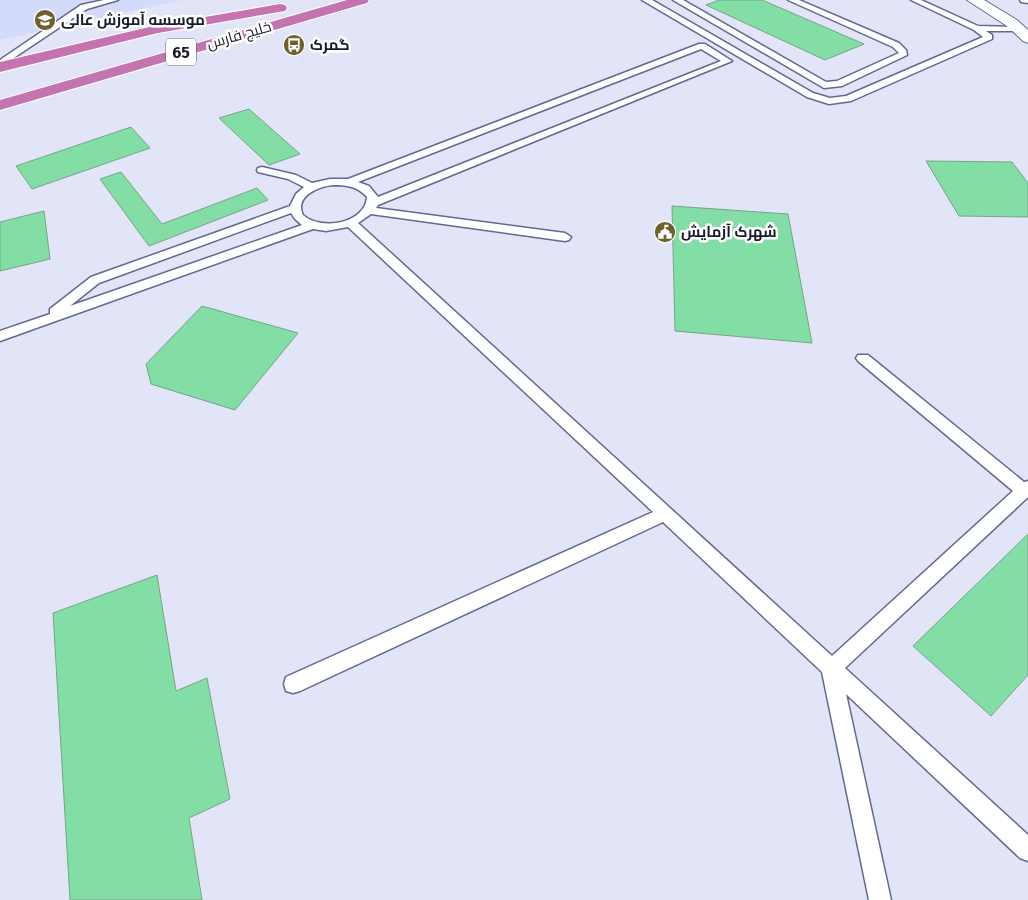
<svg xmlns="http://www.w3.org/2000/svg" width="1028" height="900" viewBox="0 0 1028 900" font-family="'Fira Sans',Cairo,sans-serif">
	<style>
		.built { fill: #d4dafa }
		.building { fill: #83dea6; stroke: #78a387 }
		.lines { fill: none; stroke-linecap: round; stroke-linejoin: round }
		.lane-casing { stroke: #626991; stroke-width: 3 }
		.street-casing { stroke: #626991; stroke-width: 2 }
		.highway-casing { stroke: #fff; stroke-width: 2 }
		.lane { fill: #fff; fill-rule: evenodd }
		.street { fill: #fff; fill-rule: evenodd }
		.highway { fill: #c574b2; fill-rule: evenodd }
		.labels { text-anchor: middle; dominant-baseline: central; stroke-width: 5; stroke-linejoin: round; paint-order: stroke }
		.far-poi-label { font-size: 15px; font-weight: bold; fill: #171a2a; stroke: #fff; text-anchor: start }
		.far-street-label { font-size: 15px; fill: #171a2a; stroke: #fff }
		.shield { fill: #fff; stroke: #5d5f6a; stroke-width: 1 }
		.shield-label { font-size: 16px; font-weight: bold; fill: #171a2a }
	</style>
	<rect width="100%" height="100%" fill="#e1e5f7"/>
	<path class="built" d="M0,0H182L0,40Z"/>
	<path class="building" d="M719,0H762L864,44L825,60L706,5Z
		M249,109L300,154L269,165L219,118Z
		M131,127L150,148L32,189L16,166Z
		M926,161L1012,162L1028,183V217L959,216Z
		M121,172L162,224L257,188L268,200L149,246L100,179Z
		M672,206L788,214L812,343L675,331Z
		M44,211L50,259L0,271V222Z
		M202,306L298,333L235,410L151,384L146,364Z
		M1028,534V675L991,716L913,646Z
		M157,575L176,691L207,678L230,799L189,818L202,900H70L53,613Z"/>
	<g class="lines">
		<g class="lane-casing">
			<path id="lane" d="M104,0H118L87,9L0,67V60L81,5Z
				M642,0H652L813,93L830,98L846,96L983,37L974,30L911,0H921L978,26L1020,27L1024,29L1020,31H986L992,35V39L851,101L829,104L807,97Z
				M673,0H683L826,82L837,81L899,53L893,47L788,0H799L899,43L906,50L907,55L842,86L824,88Z
				M1020,0H1028V3L1021,2Z
				M699,44H705L732,61L378,205L376,208L565,233L571,237L569,240L565,241L371,214L358,223L832,656L1013,491L858,361L856,358L858,355H868L1024,482L1028,481V497L845,668L1028,835V861L1020,858L846,694L891,900H869L822,672L663,522L300,691L293,693L286,691L284,684L286,677L653,512L348,227L326,231L313,229L0,341V331L50,314V309L91,277L290,206L296,194L304,187L288,179L258,172L257,170L258,168L262,167L296,175L312,183L330,179H348ZM701,49L721,61L378,197L369,186L358,182ZM334,185C348,185 358,187 367,197C365,224 321,231 303,215C294,196 319,186 334,185ZM291,213L295,219L302,225L70,306L99,283Z"/>
		</g>
		<g class="street-casing">
			<path id="street" d="M967,0H984L1017,20L1028,30V43L1023,41L1007,26Z"/>
		</g>
		<g class="highway-casing">
			<path id="highway" d="M347,0H369L367,3L0,110V100Z
				M280,4L285,5L287,8L285,11L158,33L0,72V62L158,25Z"/>
		</g>
		<use href="#lane" class="lane"/>
		<use href="#street" class="street"/>
		<use href="#highway" class="highway"/>
	</g>
	<defs>
		<g id="university-disc" transform="scale(1.125)"><circle r="9.5" fill="#6e612e" stroke="#fff"/><path d="M0-5L7-2L0 1L-7-2ZM-4 1L0 2.5L4 1V4Q0 6-4 4Z" fill="#fff"/></g>
		<g id="bus-disc" transform="scale(1.125)"><circle r="9.5" fill="#6e612e" stroke="#fff"/><path d="M-5-6H5V4H4V6H2V4H-2V6H-4V4H-5ZM-3.5-4V0h7V-4ZM-3.5 1.2v1.5H-2V1.2ZM2 1.2v1.5H3.5V1.2Z" fill="#fff"/></g>
		<g id="civic-disc" transform="scale(1.125)"><circle r="9.5" fill="#6e612e" stroke="#fff"/><path d="M-.6-6.5H3V-4.5H.6V-3L4-1V1h2V6H-6V1h2V-1L-.6-3ZM-1.2 2.5V6h2.4V2.5Z" fill="#fff"/></g>
	</defs>
	<g fill-rule="evenodd">
		<use href="#university-disc" x="45" y="20"/>
		<use href="#bus-disc" x="294" y="45"/>
		<use href="#civic-disc" x="665" y="232"/>
	</g>
	<g class="labels">
		<g class="far-poi-label">
			<text x="61" y="20">موسسه آموزش عالی</text>
			<text x="310" y="45">گمرک</text>
			<text x="681" y="232">شهرک آزمایش</text>
		</g>
		<g class="far-street-label">
			<text transform="translate(239 35) rotate(-16)">خلیج فارس</text>
		</g>
		<rect class="shield" x="166" y="38.5" width="30" height="27" rx="4"/>
		<g class="shield-label">
			<text x="181" y="52">65</text>
		</g>
	</g>
</svg>
